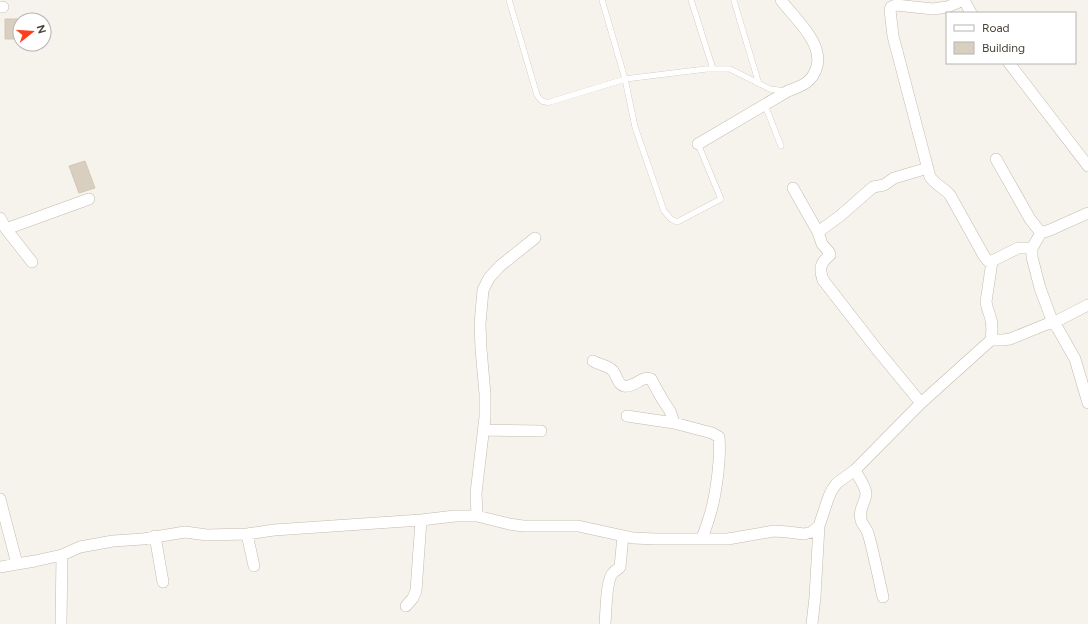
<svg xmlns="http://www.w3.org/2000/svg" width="1088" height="624" viewBox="0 0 1088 624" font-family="Figtree,sans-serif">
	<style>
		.building { fill: #d8cfc1; stroke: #d3c7b4 }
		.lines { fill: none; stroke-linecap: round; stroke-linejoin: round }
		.service-casing { stroke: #c2bbae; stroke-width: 6 }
		.minor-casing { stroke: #c2bbae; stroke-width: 12 }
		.service { stroke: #fff; stroke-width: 5.5 }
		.minor { stroke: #fff; stroke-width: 11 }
	</style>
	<rect width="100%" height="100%" fill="#f6f3ec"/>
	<path class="building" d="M5,19H20V39H5Z
		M85,161L95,188L79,193L69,166Z"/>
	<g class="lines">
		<g class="service-casing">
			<path id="service" d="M509,0L537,95C541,101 543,103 550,102L625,79L706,69H730L770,89L785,91
				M602,0L625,79L635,127L664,211L671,219L677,222L721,199L698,144
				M691,0L713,69
				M734,1L759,84
				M765,105L781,146"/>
		</g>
		<g class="minor-casing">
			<path id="minor" d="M964,0L947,7L933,9L896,5L891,7L890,10L893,36L930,177C936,185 944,188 950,195L984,256L988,261H992L1018,248H1032
				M964,0L971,13
				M0,7H3
				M1009,63L1088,166
				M698,144L788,91C802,86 813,82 817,66C823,42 794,18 781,0
				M996,159L1030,219L1041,233
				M793,188L818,232L822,244L829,252L830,255C820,263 819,269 823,280L879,352L921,403
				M1088,213L1050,230L1041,233L1032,248V257L1040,288L1053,323L1058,329L1075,359L1088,403
				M0,218L6,229L32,262
				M6,229L89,199
				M818,232L840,216L873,187L884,185L894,178L928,168
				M991,340H1003L1010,339L1047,324L1053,323L1088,305
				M593,361C599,365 608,365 613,371C617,375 617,384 624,386C635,388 642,375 651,379L662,399L670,411L674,423L712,433L719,437C721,458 716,497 709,518C707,525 704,532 702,539
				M627,416L674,423
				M484,430L541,431
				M855,470C858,477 865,485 866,493C866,502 858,509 861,520C862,524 866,528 868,533C874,554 878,576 883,597
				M0,499L17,564
				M477,516L476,493L485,417V394L481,349L480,324L483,290L489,278L500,266L535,238
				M247,534L254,566
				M155,536L163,582
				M0,567L17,564L35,561L62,555L80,547L113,541L143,539L185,532L207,535L247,534L274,530L421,520L455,516H477L509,524L523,526H578L633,538L656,539H728L774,531L788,532L804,534L812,532L819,526
				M406,606L413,598L416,591L421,520
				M61,624L62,555
				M605,624C606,614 606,579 613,573C615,570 618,570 620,567L623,536
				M812,624L815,597L819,526L829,496L832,490L837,483L855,470L921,403L991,340C992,332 993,324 990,316C988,311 987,308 986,302L992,261"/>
		</g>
		<use href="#service" class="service"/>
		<use href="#minor" class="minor"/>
	</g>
	<rect x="946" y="12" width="130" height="52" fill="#ffffff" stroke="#b7b4b0"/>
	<rect x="954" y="25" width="20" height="6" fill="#ffffff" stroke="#b7b4b0"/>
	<text x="982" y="32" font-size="12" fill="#4b4439">Road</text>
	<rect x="954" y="42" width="20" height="12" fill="#d8cfc1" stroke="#b7b4b0"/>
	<text x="982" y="52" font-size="12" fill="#4b4439">Building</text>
	<g transform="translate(32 32) rotate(73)"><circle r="19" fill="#ffffff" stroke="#b7b4b0"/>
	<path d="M0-3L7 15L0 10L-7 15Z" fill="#fc3f1d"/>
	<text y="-6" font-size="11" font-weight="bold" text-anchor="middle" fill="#4b4439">N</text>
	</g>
</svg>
